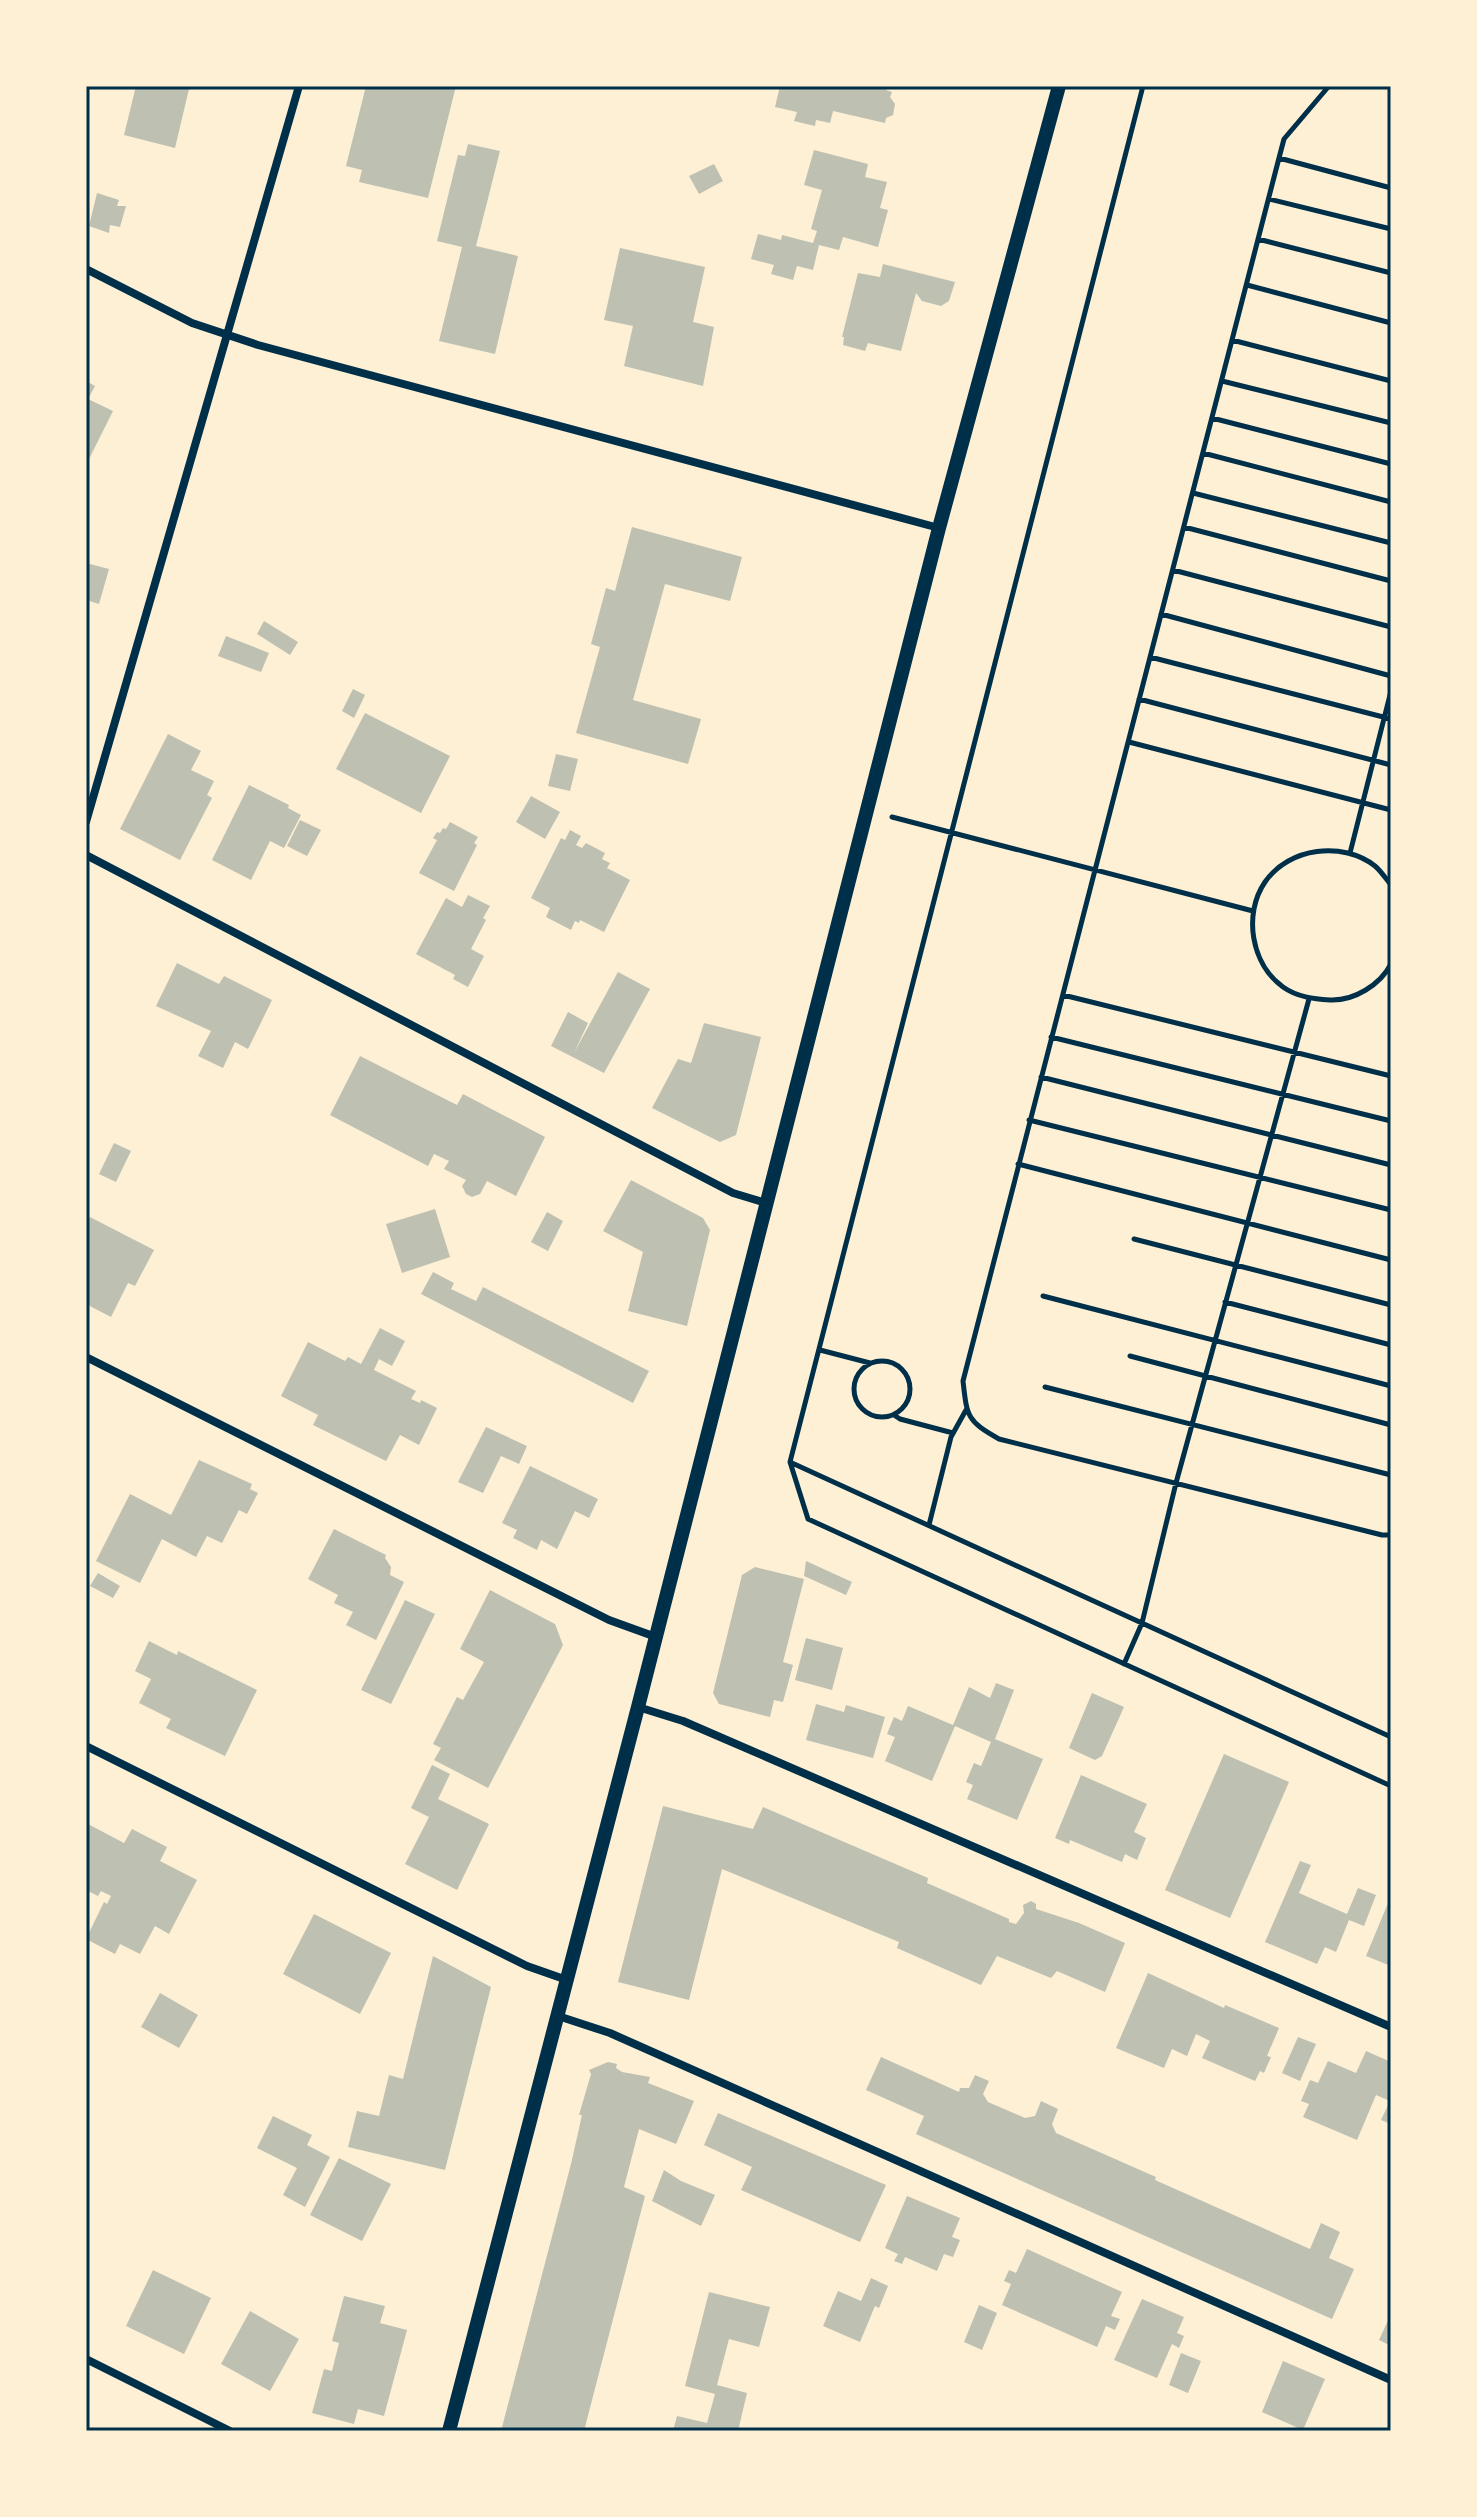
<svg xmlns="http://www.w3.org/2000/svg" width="1477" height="2517" viewBox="0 0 1477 2517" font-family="Roboto,sans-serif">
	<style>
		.building { fill: #bec0b2 }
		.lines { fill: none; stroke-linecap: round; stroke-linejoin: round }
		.path { stroke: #003049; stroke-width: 5 }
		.minor { stroke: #003049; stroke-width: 8 }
		.tertiary { stroke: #003049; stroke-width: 14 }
		.neatline { fill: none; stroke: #003049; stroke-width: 3 }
	</style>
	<rect width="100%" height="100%" fill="#fdf0d5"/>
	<path class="building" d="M136,86H178L189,89L175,148L124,135Z
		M366,86H456L428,198L359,182L362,170L346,166Z
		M780,86H887L886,90L892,92L890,97L895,104L893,115L886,118L885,123L833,111L830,123L816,120L815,126L794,121L797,112L775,107Z
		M468,144L500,151L476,246L518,256L495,354L439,341L462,247L437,241L458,155L465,156Z
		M814,150L868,164L865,177L887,182L880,208L888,210L878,247L843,237L839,250L819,245L813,270L797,266L793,280L771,274L774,265L751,259L758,234L781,240L782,235L813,243L817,231L811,229L822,190L804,185Z
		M714,164L723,181L699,194L689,176Z
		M97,193L119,200L117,206H126L120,227L110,225L109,233L89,226Z
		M620,248L705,267L693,322L714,327L703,386L624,366L633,326L604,320Z
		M883,264L955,282L949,301L941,306L922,301L916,293L901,351L868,343L865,351L843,345L844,337H842L858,273L880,277Z
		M86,381L95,386L88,399L113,411L86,465Z
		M632,527L742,557L730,601L665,584L633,700L701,719L688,764L576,733L600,647L591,644L606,588L615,591Z
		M86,563L109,569L99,604L86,600Z
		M264,621L298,642L290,655L257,634Z
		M226,636L269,653L261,672L218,656Z
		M353,689L365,695L354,718L342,711Z
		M365,713L450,756L421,813L336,769Z
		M168,734L201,751L191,770L214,781L207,795L212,798L180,860L120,829Z
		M556,754L578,759L570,791L548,786Z
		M249,785L289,805L288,808L301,815L284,848L270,841L251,880L212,860Z
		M531,796L560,812L545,839L516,822Z
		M300,820L321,830L307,856L287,846Z
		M450,822L478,837L474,843L477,845L454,891L419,873L437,840L433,838L437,832L440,833L443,828L446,829Z
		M570,830L581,836L576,845L582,848L586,843L605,853L602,859L610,863L607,868L630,880L604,932L580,920L579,923L575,921L571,930L546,917L550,908L531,898L561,838L565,840Z
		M468,895L490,906L483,918L486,920L471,949L484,956L468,987L453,979L455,975L416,954L446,898L462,907Z
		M177,963L219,984L224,976L272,1000L248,1049L235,1042L223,1068L198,1056L211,1031L156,1006Z
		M618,972L650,989L604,1073L551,1046L568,1012L588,1023L574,1053Z
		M704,1023L761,1037L736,1135L720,1142L652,1108L678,1059L691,1063Z
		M360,1056L457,1105L463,1094L545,1137L516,1196L487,1181L480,1194L472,1197L466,1194L462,1186L466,1180L444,1169L449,1161L434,1154L428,1166L330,1115Z
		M114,1143L131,1151L116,1182L99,1174Z
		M631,1180L703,1218L710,1230L687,1326L628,1311L643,1252L603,1231Z
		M435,1209L450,1257L402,1273L386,1224Z
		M547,1212L563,1221L548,1251L531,1242Z
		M90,1217L154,1250L135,1286L128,1283L111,1317L86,1304V1225Z
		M433,1272L454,1283L451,1289L476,1301L483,1287L649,1371L633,1403L421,1294Z
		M380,1328L405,1341L392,1366L379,1359L374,1370L416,1391L411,1399L420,1403L421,1400L437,1408L419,1445L400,1435L386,1461L313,1425L318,1415L281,1396L308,1342L345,1361L348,1357L361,1364Z
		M486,1427L527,1446L519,1464L501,1456L483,1493L458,1482Z
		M199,1460L252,1484L250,1489L258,1493L247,1514L239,1510L222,1543L207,1536L196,1557L162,1539L140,1583L96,1561L130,1494L171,1515Z
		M530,1466L598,1499L589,1518L575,1511L557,1549L541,1540L537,1550L513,1538L517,1530L502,1523Z
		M334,1529L386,1555L385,1558L391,1567L390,1575L404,1582L376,1640L346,1625L353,1612L334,1603L338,1595L308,1579Z
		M806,1561L852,1582L846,1595L804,1576Z
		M755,1567L804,1579L783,1662L793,1665L783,1702L774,1700L770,1717L719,1704L713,1693L742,1575Z
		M98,1573L120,1586L113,1598L90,1586Z
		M490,1590L555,1624L563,1645L488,1788L434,1760L441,1748L433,1744L457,1697L463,1700L484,1662L460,1649Z
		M405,1600L435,1614L391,1704L361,1690Z
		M806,1638L843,1648L832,1690L795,1680Z
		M149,1641L177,1655L178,1651L257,1690L225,1756L166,1728L171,1719L139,1703L151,1679L135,1671Z
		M996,1683L1014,1690L995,1739L1043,1759L1017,1820L967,1799L973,1785L966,1782L974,1763L981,1766L991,1742L955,1726L932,1781L885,1761L895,1737L887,1734L894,1717L902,1721L908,1706L953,1725L969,1687L990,1698Z
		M1092,1693L1124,1707L1102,1756L1095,1760L1069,1748Z
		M816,1704L844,1712L846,1705L885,1717L873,1758L806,1740Z
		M1224,1754L1289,1782L1230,1918L1165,1890Z
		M432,1765L450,1774L438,1799L489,1824L457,1890L405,1864L429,1817L411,1808Z
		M1081,1775L1147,1804L1134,1832L1146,1838L1137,1860L1125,1854L1122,1862L1070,1840L1069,1844L1055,1838Z
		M663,1806L753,1829L763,1807L928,1878L927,1883L1009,1919V1922L1016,1924L1024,1913L1023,1905L1031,1901L1036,1904V1909L1079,1923L1125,1943L1105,1992L1057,1971L1051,1978L997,1956L981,1985L897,1948L899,1942L722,1869L689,2000L618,1982Z
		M86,1823L124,1843L132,1829L167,1847L160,1861L197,1880L169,1934L155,1926L140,1954L120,1944L115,1954L86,1939L104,1902L107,1904L111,1896L101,1891L98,1896L86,1890Z
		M1300,1861L1311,1865L1299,1893L1347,1914L1358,1888L1376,1895L1364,1926L1349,1920L1336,1952L1325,1947L1317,1964L1265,1942Z
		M1391,1896V1966L1366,1956Z
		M314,1914L391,1953L360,2014L283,1974Z
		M433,1956L491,1987L445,2170L348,2147L357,2111L379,2116L389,2075L403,2079Z
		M1148,1973L1224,2008L1225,2005L1279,2028L1267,2056L1271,2057L1264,2073L1260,2071L1255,2081L1202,2058L1210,2041L1196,2034L1187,2056L1172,2049L1164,2068L1116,2048Z
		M160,1993L198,2015L179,2048L141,2027Z
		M1298,2037L1316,2044L1300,2081L1282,2073Z
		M1366,2051L1391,2062V2124L1381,2120L1390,2101L1376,2095L1357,2140L1303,2117L1309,2104L1301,2101L1310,2080L1318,2083L1328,2061L1356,2073Z
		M881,2057L959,2092L960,2088H969L975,2075L989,2081L983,2094L988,2102L1025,2118L1035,2116L1041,2101L1058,2109L1052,2124L1056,2133L1156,2177L1155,2180L1310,2249L1321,2223L1340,2232L1329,2258L1354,2269L1332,2319L916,2134L924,2116L866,2090Z
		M608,2062L617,2064L616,2068L622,2072L650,2077L648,2083L694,2101L676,2144L639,2129L624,2187L645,2196L584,2431H501L571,2164L582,2115H579L591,2074L589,2070Z
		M718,2113L886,2185L860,2242L741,2190L752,2167L704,2145Z
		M273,2116L312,2135L307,2145L330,2157L305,2207L283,2195L297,2168L257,2148Z
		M339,2158L391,2184L362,2241L310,2215Z
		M664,2170L681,2181L715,2195L701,2226L652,2201Z
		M907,2196L960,2218L952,2237L960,2240L953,2257L944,2254L937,2271L905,2257L902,2264L894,2261L898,2254L885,2248Z
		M1027,2249L1122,2292L1111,2316L1120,2319L1115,2330L1106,2326L1097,2347L1002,2305L1011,2284L1004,2281L1009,2270L1016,2273Z
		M153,2270L211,2298L184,2354L126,2326Z
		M871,2278L888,2286L879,2308L875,2306L860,2342L823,2326L838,2291L861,2301Z
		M709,2292L770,2307L759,2347L729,2339L717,2385L747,2393L738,2431H673L677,2416L707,2423L715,2394L685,2386Z
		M344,2296L385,2306L380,2323L407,2330L384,2416L358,2409L354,2424L312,2413L324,2369L332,2371L339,2343L332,2341Z
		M1142,2299L1184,2317L1177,2333L1184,2336L1179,2348L1172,2344L1157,2378L1114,2360Z
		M979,2305L997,2313L982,2350L964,2342Z
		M250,2311L299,2339L270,2391L221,2364Z
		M1391,2314V2346L1379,2340Z
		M1181,2353L1201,2361L1188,2393L1169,2385Z
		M1283,2361L1325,2379L1303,2430L1262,2412Z"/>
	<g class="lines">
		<path class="path" d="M1143,86L790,1462L808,1519L1391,1786
			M1329,86L1284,139L1279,158L963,1381C967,1417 967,1421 999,1439L1382,1535H1391
			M1279,158L1391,188
			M1269,199L1391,229
			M1258,239L1391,273
			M1247,285L1391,323
			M1232,340L1391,381
			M1222,381L1391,423
			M1212,418L1391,464
			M1203,453L1391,502
			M1193,493L1391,543
			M1184,527L1391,581
			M1173,570L1391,627
			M1161,614L1391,676
			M1150,657L1391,719
			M1139,699L1391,765
			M1129,742L1391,810
			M892,817L1253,911
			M1350,853L1391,691
			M1391,885C1386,879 1381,871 1375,866C1343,841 1289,847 1265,882C1243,914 1251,964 1283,987C1297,997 1314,999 1330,1000C1354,1001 1380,985 1391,964
			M1063,995L1391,1076
			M1051,1037L1391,1121
			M1041,1077L1391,1165
			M1029,1120L1391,1210
			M1018,1164L1391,1260
			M1134,1239L1391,1305
			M1043,1296L1391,1386
			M1225,1302L1391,1345
			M820,1350L870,1363
			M1130,1356L1391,1425
			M854 1389a28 28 0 1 1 56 0a28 28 0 1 1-56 0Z
			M1045,1387L1391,1475
			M894,1415L900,1419L953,1433
			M792,1463L1391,1737
			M929,1525L951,1437L966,1410
			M1124,1664L1142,1623L1176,1483L1309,999"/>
		<path class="minor" d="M86,269L192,323L258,345L939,528
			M86,822L299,86
			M86,855L733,1193L766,1203
			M86,1357L609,1620L656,1637
			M638,1707L683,1721L1391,2027
			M86,1746L527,1966L567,1980
			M558,2016L610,2033L1391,2380
			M86,2359L230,2431"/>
		<path class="tertiary" d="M449,2431L638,1707L939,528L1059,86"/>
	</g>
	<rect width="1477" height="2517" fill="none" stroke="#fdf0d5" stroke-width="176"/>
	<rect x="88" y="88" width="1301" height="2341" class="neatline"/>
</svg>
